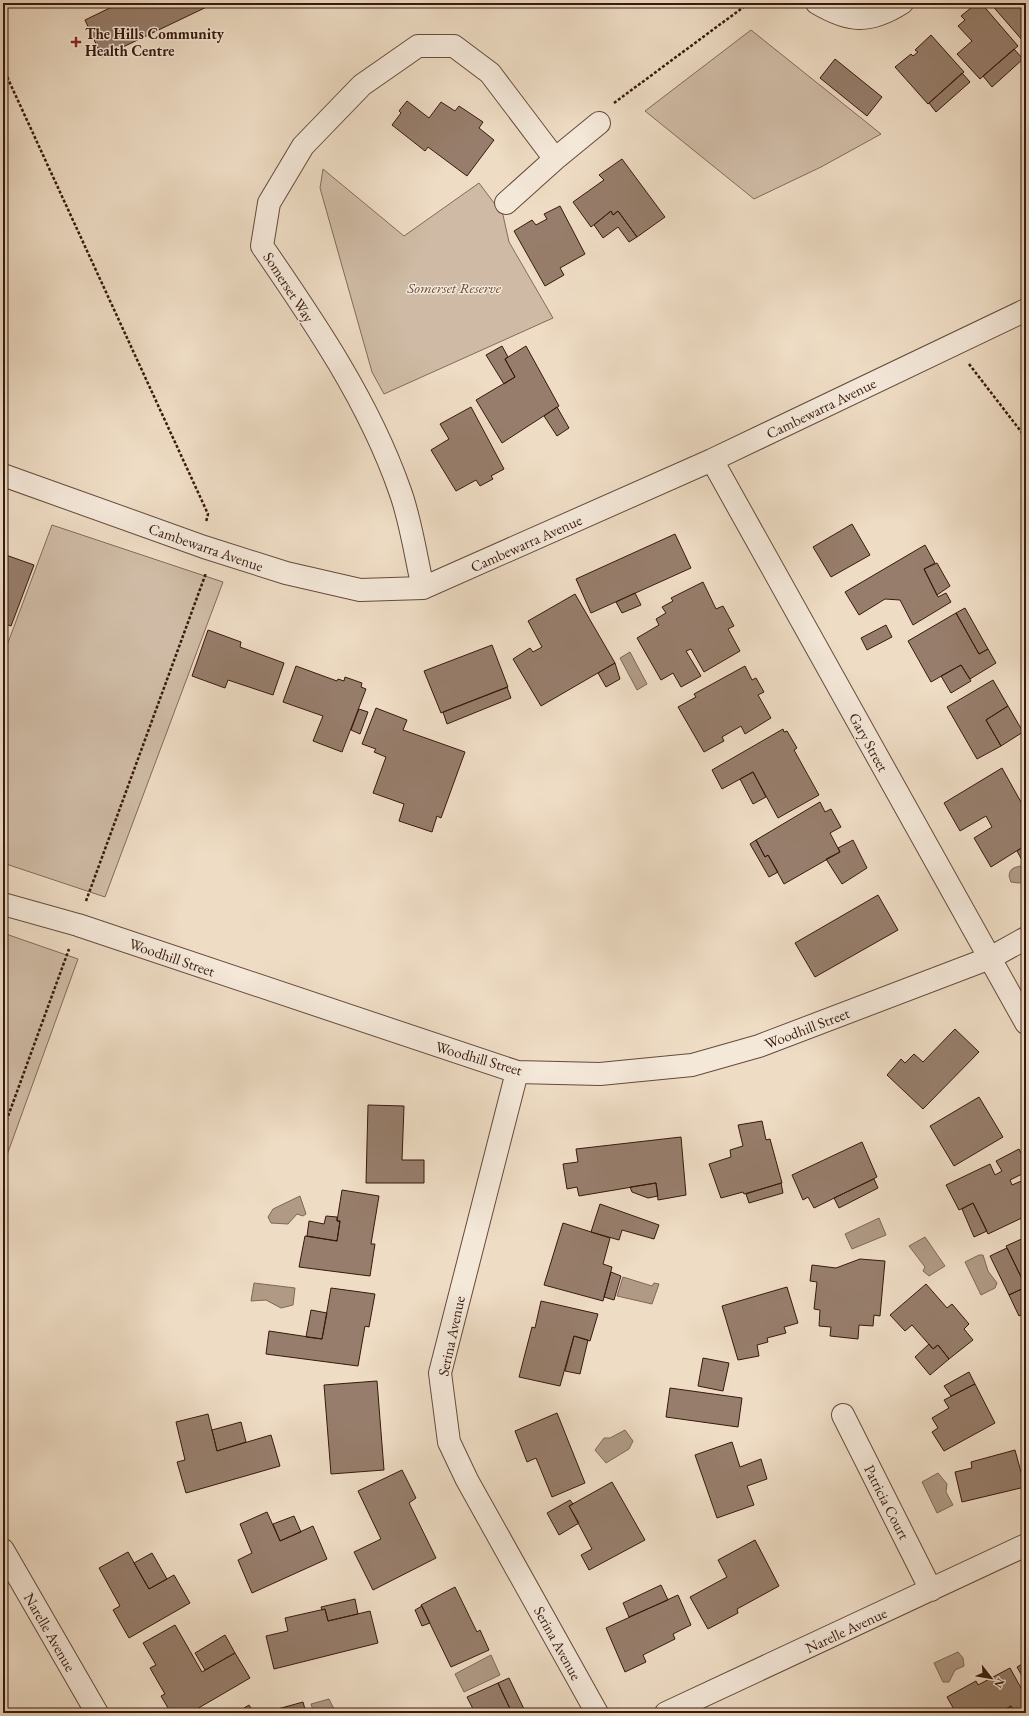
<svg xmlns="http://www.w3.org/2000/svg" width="1029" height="1716" viewBox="0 0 1029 1716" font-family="'EB Garamond',serif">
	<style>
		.green { fill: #cfbba5; stroke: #846a59 }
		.water { fill: #b09a86; stroke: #806656 }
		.building { fill: #977e6c; stroke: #38190d }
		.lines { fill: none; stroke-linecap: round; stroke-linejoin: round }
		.minor-casing { stroke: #664a3b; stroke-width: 24 }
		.path { stroke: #38190d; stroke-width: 2.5; stroke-dasharray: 3 2; stroke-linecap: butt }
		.minor { stroke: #f4e8d9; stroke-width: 22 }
		.poi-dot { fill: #8f2418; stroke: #f4e8d9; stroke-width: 1.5 }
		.labels { text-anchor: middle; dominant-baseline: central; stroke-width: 3; stroke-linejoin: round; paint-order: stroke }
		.poi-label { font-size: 15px; font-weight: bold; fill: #38190d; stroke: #f4e8d9; text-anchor: start }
		.street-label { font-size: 15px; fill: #38190d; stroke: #f4e8d9 }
		.park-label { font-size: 15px; font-style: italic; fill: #654a3b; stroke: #f4e8d9 }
	</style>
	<rect width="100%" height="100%" fill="#eedcc4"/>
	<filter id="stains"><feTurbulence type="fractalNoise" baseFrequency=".005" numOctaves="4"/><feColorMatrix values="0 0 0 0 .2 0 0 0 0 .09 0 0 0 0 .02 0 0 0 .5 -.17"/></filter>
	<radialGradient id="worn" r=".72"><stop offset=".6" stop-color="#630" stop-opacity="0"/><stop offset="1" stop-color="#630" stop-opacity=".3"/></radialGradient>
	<path class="green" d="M751,30L881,134L821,167L754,199L645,111Z
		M323,169L404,236L479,183L503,215L509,242L553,318L384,394L372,372L320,188Z
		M52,525L223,582L105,897L3,863V656Z
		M3,933L78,959L3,1166Z"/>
	<path class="water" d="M630,652L647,684L637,690L620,658Z
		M1026,864V881L1019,883L1011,882L1009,876C1010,865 1019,868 1026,864Z
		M300,1196L306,1214L303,1216L297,1214L288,1224L271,1223L268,1217L273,1209Z
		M879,1218L886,1235L852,1249L845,1234Z
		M925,1237L945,1266L929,1276L923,1271L925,1267L909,1246Z
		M979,1255H983L988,1271L997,1283L995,1288L981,1295L965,1262Z
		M623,1277L652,1286L654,1283L659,1284L652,1304L617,1296Z
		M254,1283L295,1288L293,1305L281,1308L266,1300L251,1301Z
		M625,1430L633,1441L629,1449L606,1463L595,1450L604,1438H610Z
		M938,1473L947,1484L946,1492L953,1505L937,1513L922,1482Z
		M958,1652L963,1658L964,1666L955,1670L949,1682H943L934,1663Z
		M491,1655L500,1675L464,1692L455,1674Z
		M329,1699L336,1713H314L311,1704Z"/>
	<path class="building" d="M120,3H215L102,57L85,20Z
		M977,3H981L1018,46L980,79L957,54L972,41L958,26L965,20L961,16Z
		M990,3H1026V38L1023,41Z
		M931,35L964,72L928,104L895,67L911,54L913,56L918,52L915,50Z
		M1014,49L1023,59L992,87L983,76Z
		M835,59L882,97L867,116L820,78Z
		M962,73L970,82L936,112L929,103Z
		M407,101L429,118L441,102L455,111L459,106L483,122L479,128L494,140L467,176L428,147L425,151L392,125L401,113L399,111Z
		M622,159L665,217L637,237L618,211L613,215L611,211L591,227L573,202L604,180L599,175Z
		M560,206L585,254L560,268L564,275L545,286L514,231L532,220L536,225L547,219L544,214Z
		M611,211L613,215L618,211L637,237L629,242L618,227L603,238L594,225Z
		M502,346L508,357L505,359L515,377L504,384L486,355Z
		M526,346L559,406L502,443L476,400L515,377L505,359Z
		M471,407L504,469L491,476L493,479L480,486L476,480L456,491L431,450L449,439L440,424Z
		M557,407L569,428L557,436L544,416Z
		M852,524L870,555L831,577L813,547Z
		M675,534L691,568L591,613L576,579Z
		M925,545L935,563L924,569L938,597L946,593L951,602L913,625L900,600L885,599L859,615L845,592Z
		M3,554L34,565L11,626L3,623Z
		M937,563L950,586L937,595L924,569Z
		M703,582L716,609L723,606L734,626L728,629L740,651L704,672L691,649L686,651L701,676L681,687L673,673L661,680L637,638L659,625L656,619L666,613L662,607L673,601L671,598Z
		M635,593L641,605L622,613L616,602Z
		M575,594L615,663L541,706L513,659L530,648L533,652L542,647L528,621Z
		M965,608L988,649L979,654L956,613Z
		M956,613L979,654L988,649L996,663L970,679L961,665L931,682L908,641Z
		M886,625L892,637L867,650L861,638Z
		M208,630L241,642L240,647L284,663L273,695L228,680L225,688L192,676Z
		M492,645L508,687L441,713L424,671Z
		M615,663L620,679L606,687L598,673Z
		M961,665L971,681L951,693L941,676Z
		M296,666L337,681L338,679L344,681L345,677L362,683L361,687L366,689L342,752L313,741L323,716L283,702Z
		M745,666L752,680L756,678L764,692L758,695L771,718L745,734L741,726L722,737L724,741L704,752L678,707L696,697L694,694Z
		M993,680L1008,706L986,720L1001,746L977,759L947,707Z
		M507,687L511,698L447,724L443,712Z
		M1008,706L1023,732L1001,746L986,720Z
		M376,708L407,720L403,730L465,752L441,818L437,816L432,832L399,821L404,804L373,793L386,757L374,752L376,749L362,744Z
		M359,709L368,712L360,734L351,730Z
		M783,729L784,732L787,731L797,748L794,750L819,795L778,818L753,772L722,789L712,770Z
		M1002,768L1026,811V845L991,867L974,838L992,827L986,816L960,831L944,803Z
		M753,772L766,797L753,804L740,779Z
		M820,802L825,812L831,809L841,827L830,833L840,852L784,884L768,855L765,857L756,840Z
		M756,840L765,857L768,855L778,872L769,877L750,844Z
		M853,840L867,868L842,884L826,859L840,852L838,848Z
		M1026,845V863L1024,864L1017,851Z
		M878,895L898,930L815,977L795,943Z
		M955,1029L979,1052L923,1109L887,1075L901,1059L905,1063L914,1054L923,1062Z
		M979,1097L1003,1137L954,1166L930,1126Z
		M368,1105L404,1106L402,1160H424V1183H366Z
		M762,1121L766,1140L770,1139L782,1183L744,1194L743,1192L721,1198L709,1164L731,1157L730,1150L743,1146L738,1125Z
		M681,1137L686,1195L658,1200L656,1183L579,1196L577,1187L567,1189L563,1164L578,1162L576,1149Z
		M862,1142L877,1177L814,1208L808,1197L803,1200L792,1175Z
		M1019,1149L1026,1163V1172L1010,1180L1012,1185L1026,1179V1216L988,1234L973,1203L959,1210L946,1185L990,1164L995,1175L1002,1171L996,1161Z
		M874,1179L878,1188L839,1208L834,1198Z
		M656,1183L658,1196L648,1198L632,1192L630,1187Z
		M781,1183L783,1193L749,1203L746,1194Z
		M342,1190L379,1196L371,1244H375L370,1276L299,1267L305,1236L337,1241L340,1221H337Z
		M973,1203L987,1231L974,1237L962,1209Z
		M600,1204L659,1225L654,1239L622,1230L619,1240L591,1232Z
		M326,1216L337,1217V1221H340L337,1241L307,1236L309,1221L324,1224Z
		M563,1223L610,1238L603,1264L612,1267L603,1301L544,1285Z
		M1026,1237V1312L1019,1316L1009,1295L1026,1287L1006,1246Z
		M1007,1248L1026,1287L1009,1295L990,1256Z
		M860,1259L885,1261L880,1316L874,1315L873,1326L859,1325L858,1339L830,1336L831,1327L819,1326L820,1310L814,1309L817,1282L810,1281L812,1265L836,1268Z
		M611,1272L621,1276L614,1300L604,1297Z
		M926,1284L947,1308L952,1304L969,1324L964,1329L973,1340L949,1359L938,1345L933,1349L912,1325L905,1331L890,1315Z
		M787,1287L798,1323L784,1327L786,1333L767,1338L768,1342L757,1345L759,1356L738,1360L722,1306Z
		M331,1288L375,1294L369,1327L365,1326L358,1366L266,1354L269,1331L322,1339Z
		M541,1301L598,1314L590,1341L574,1336L560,1386L519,1377L532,1327L535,1328Z
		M311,1310L327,1313L322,1339L306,1337Z
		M574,1336L588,1340L580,1374L565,1371Z
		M929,1344L933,1349L938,1345L949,1359L930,1375L915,1357Z
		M703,1358L729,1363L723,1391L698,1386Z
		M969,1372L975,1384L951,1396L944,1386Z
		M377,1381L384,1470L331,1474L324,1385Z
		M975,1384L995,1423L944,1451L932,1432L938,1428L932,1418L949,1408L944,1400Z
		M670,1388L742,1398L738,1427L666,1417Z
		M557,1413L585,1483L552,1497L536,1458L527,1462L515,1431Z
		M208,1414L217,1451L271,1435L280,1466L186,1493L177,1462L185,1460L176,1422Z
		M241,1422L246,1442L217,1451L212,1430Z
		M732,1442L740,1467L761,1459L767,1479L747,1486L754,1505L717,1518L695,1455Z
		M1015,1450L1025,1487L962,1502L955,1472L972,1468L971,1462Z
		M402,1470L416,1498L409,1503L436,1558L373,1590L354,1552L381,1539L358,1491Z
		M612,1482L645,1540L589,1570L581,1555L592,1549L569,1506Z
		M570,1500L573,1504L569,1506L579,1523L559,1535L547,1513Z
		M267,1512L280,1541L313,1526L327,1559L252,1593L238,1560L252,1553L240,1524Z
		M294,1516L301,1532L280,1541L273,1524Z
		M755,1540L779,1586L737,1609L738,1613L708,1629L690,1597L727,1577L718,1560Z
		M128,1552L149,1589L174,1575L190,1603L129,1638L113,1610L120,1606L99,1568Z
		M152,1553L167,1579L149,1589L134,1563Z
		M661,1585L668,1600L629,1617L623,1603Z
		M455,1587L477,1632L480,1630L489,1650L451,1667L421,1605Z
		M678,1595L691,1625L673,1634L675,1639L643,1655L646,1662L625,1672L606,1628Z
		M355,1599L358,1614L328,1621L325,1609L322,1610L321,1607Z
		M422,1606L430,1623L422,1626L415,1610Z
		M325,1609L328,1621L370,1611L378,1643L274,1669L266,1636L288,1631L285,1618Z
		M175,1625L202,1672L235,1653L250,1678L190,1713H171L161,1696L165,1694L150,1668L156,1665L143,1643Z
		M225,1635L235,1653L205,1670L195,1653Z
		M1026,1654V1683L1017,1667L1024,1663L1021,1657Z
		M1010,1668L1026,1697V1712L1014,1713L1011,1706L999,1713H956L947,1697L976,1681L978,1685Z
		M509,1678L524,1709L516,1712L515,1709L511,1711L498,1683Z
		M498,1683L511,1711L515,1709L517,1713H475L467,1697Z
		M303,1702L306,1713H274V1710Z
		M249,1705L254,1713H236Z
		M1011,1706L1014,1713H999Z"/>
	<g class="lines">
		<g class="minor-casing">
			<path id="minor" d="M817,3C849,22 869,24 902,3
				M506,203L555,159L599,123
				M712,460L1026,1023
				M3,475L204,547L286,573L360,590L423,588L712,460L1026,310
				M423,588C416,558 411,521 400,491C369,402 315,323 262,246L269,203L303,146L362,85L418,46H454L490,73L555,159
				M3,904L78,925L517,1072L600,1074L692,1065L759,1046L990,958L1026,938
				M517,1072L440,1373L449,1442L467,1480L597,1713
				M843,1415L931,1590
				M3,1550L97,1713
				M666,1713L1026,1545"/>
		</g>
		<path class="path" d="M3,68L208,514L206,522
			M614,103L749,3
			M969,364L1026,438
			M86,901L206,573
			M3,1130L69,949"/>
		<use href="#minor" class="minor"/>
	</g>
	<path class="poi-dot" d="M74 36h4v4h4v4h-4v4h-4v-4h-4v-4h4z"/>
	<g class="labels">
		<g class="poi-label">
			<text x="85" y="33">The Hills Community<tspan x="85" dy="17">Health Centre</tspan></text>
		</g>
		<g class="street-label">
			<text transform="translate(289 287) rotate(57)">Somerset Way</text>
			<text transform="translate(821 408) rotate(-26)">Cambewarra Avenue</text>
			<text transform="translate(526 543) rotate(-24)">Cambewarra Avenue</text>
			<text transform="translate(206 547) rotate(19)">Cambewarra Avenue</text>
			<text transform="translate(869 742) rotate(61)">Gary Street</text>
			<text transform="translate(172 957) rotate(19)">Woodhill Street</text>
			<text transform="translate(807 1028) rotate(-21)">Woodhill Street</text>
			<text transform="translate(479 1058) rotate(16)">Woodhill Street</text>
			<text transform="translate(451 1336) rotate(-78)">Serina Avenue</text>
			<text transform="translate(887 1502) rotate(63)">Patricia Court</text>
			<text transform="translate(846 1630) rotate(-25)">Narelle Avenue</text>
			<text transform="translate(50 1632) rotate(60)">Narelle Avenue</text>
			<text transform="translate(558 1643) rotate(61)">Serina Avenue</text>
		</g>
		<g class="park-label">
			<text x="454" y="287">Somerset Reserve</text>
		</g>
	</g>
	<rect width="1029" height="1716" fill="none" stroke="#eedcc4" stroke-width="16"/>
	<rect x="4" y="4" width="1021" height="1708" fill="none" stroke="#38190d" stroke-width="2"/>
	<rect x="8" y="8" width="1013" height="1700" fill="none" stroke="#38190d"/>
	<g transform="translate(991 1678) rotate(121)" stroke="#f4e8d9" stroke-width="3" paint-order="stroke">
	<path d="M0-3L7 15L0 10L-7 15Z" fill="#38190d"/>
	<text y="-6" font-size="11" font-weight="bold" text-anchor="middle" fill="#38190d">N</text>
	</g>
	<rect width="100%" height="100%" filter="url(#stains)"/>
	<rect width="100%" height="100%" fill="url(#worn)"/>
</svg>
